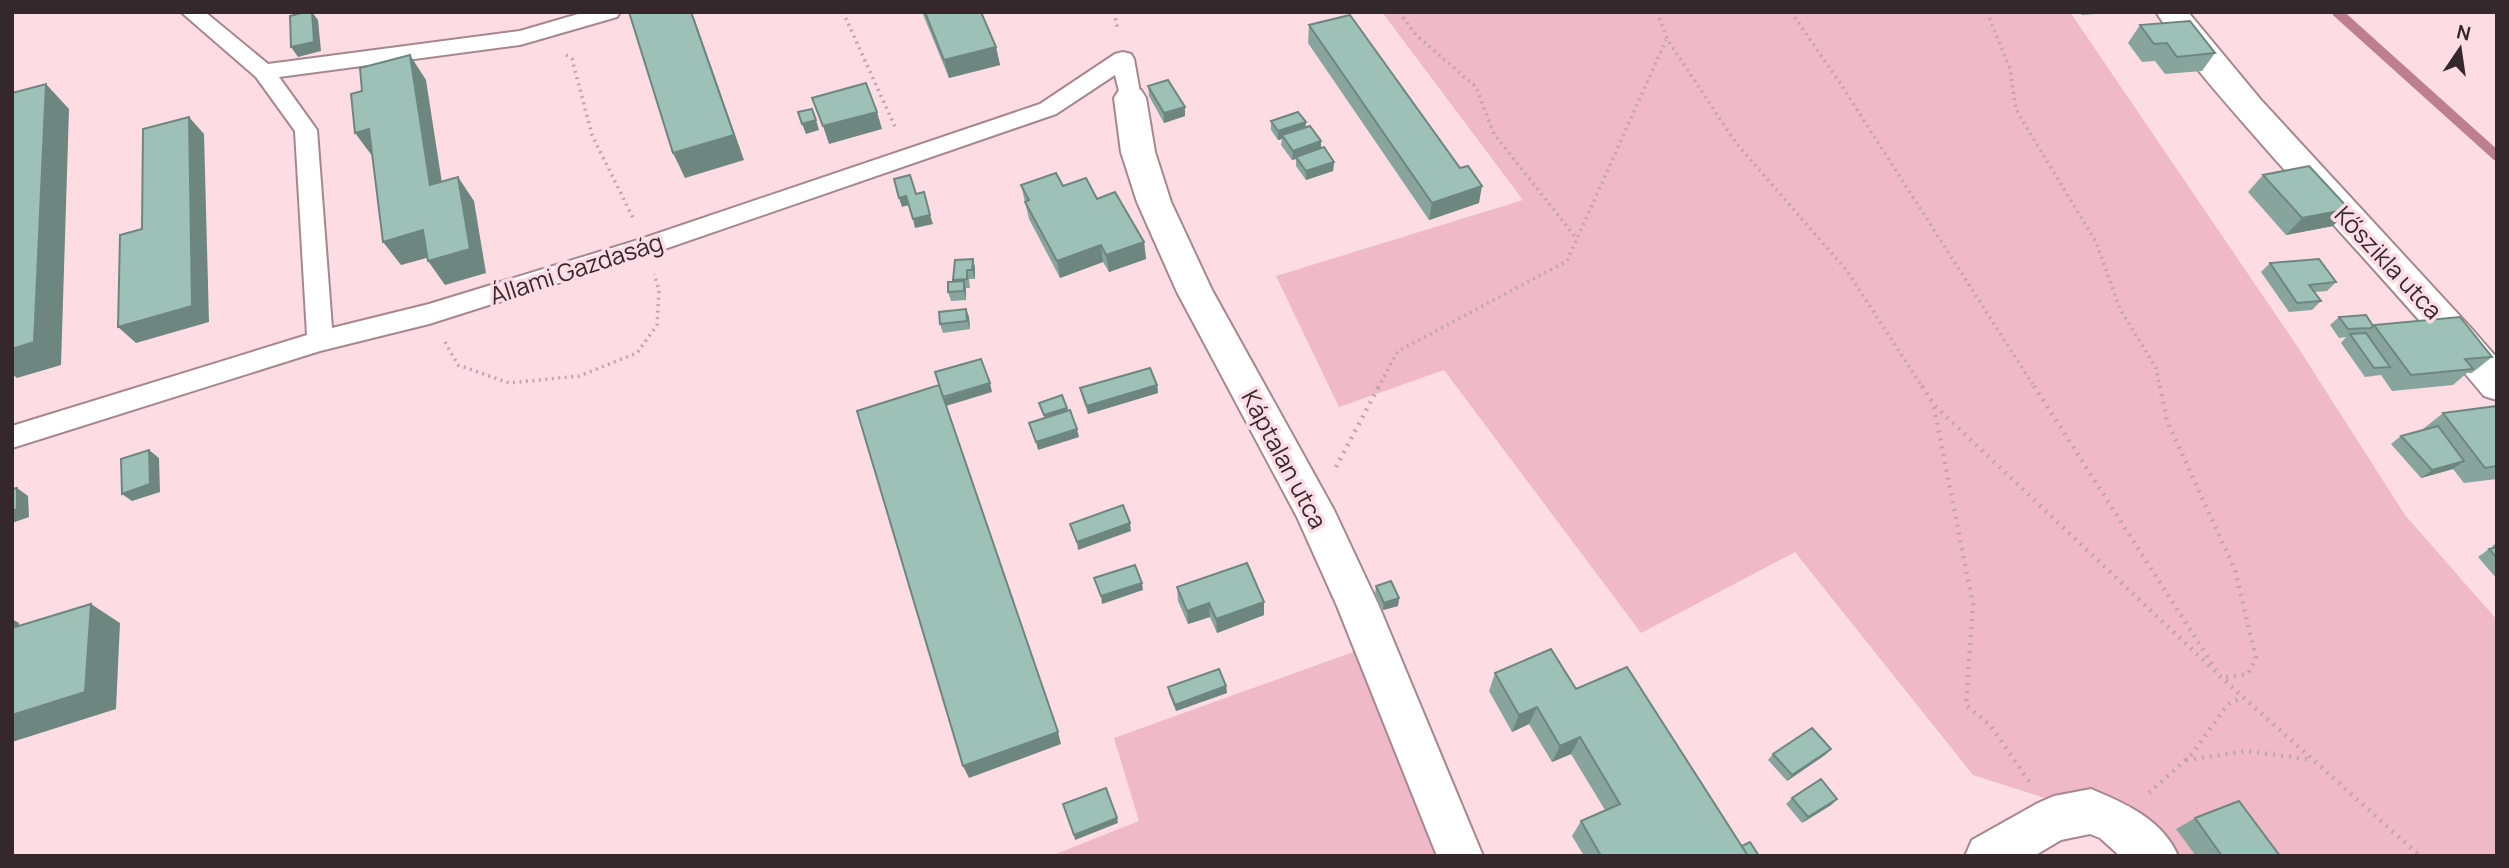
<svg xmlns="http://www.w3.org/2000/svg" width="2509" height="868" viewBox="0 0 2509 868" font-family="Manrope,sans-serif">
	<style>
		.green { fill: #efb9c7 }
		.lines { fill: none; stroke-linecap: round; stroke-linejoin: round }
		.stream { stroke: #bd7f90; stroke-width: 10 }
		.service-casing { stroke: #a5878f; stroke-width: 4 }
		.minor-casing { stroke: #a5878f; stroke-width: 4 }
		.path-far1 { stroke: #c0a5ac; stroke-width: 3.5; stroke-dasharray: 2 4.5; stroke-linecap: butt }
		.path { stroke: #c0a5ac; stroke-width: 4.5; stroke-dasharray: 2 6; stroke-linecap: butt }
		.service { fill: #fff; fill-rule: evenodd }
		.minor { fill: #fff; fill-rule: evenodd }
		.wall { fill: #87a59d }
		.shaded-wall { fill: #6e8680 }
		.building { fill: #9dc0b7; stroke: #6e8680; stroke-width: 2 }
		.labels { text-anchor: middle; dominant-baseline: central; stroke-width: 7; stroke-linejoin: round; paint-order: stroke }
		.street-label { font-size: 24px; fill: #35282c; stroke: #fddce4 }
	</style>
	<rect width="100%" height="100%" fill="#fddce4"/>
	<path class="green" d="M1382,12H2070L2297,346L2405,515L2497,620V856H2161L2139,828L1973,775L1795,552L1641,633L1444,370L1339,407L1276,276L1523,200Z
		M1356,651L1436,856H1051L1139,821L1114,738Z"/>
	<g class="lines">
		<path class="stream" d="M2337,12L2497,156"/>
		<g class="service-casing">
			<path id="service" d="M181,12H205L268,64L520,31L585,12H620L617,17L520,45L279,77L317,130L332,328L429,304L638,240L1040,104L1115,54L1123,52L1131,54L1134,59L1141,98L1138,103L1130,106L1122,103L1115,75L1056,114L653,253L429,324L320,351L12,448V426L307,335L295,131L256,77Z"/>
		</g>
		<g class="minor-casing">
			<path id="minor" d="M2156,12H2188L2261,100L2470,327L2497,358V400L2484,396C2414,311 2338,231 2266,149C2228,105 2187,61 2156,12Z
				M1130,87L1141,90L1146,98L1155,152L1171,202L1212,290L1334,510L1379,606L1483,856H1437L1337,606L1297,517L1177,292L1137,202L1121,152L1114,98L1119,90Z
				M2091,789C2125,803 2163,820 2178,856H2120L2100,838L2090,834L2061,840L2034,856H1965L1972,840L2038,803L2054,796Z"/>
		</g>
		<path class="path-far1" d="M843,12L896,129
			M1114,12L1118,31
			M1399,12L1416,35L1476,87L1494,134L1577,239
			M1657,12L1667,39L1736,143L1847,271L1923,388
			M1791,12L1840,83L2035,388
			M1987,12L2010,69L2016,110L2096,242L2120,309L2156,368L2160,388
			M566,55L572,59L592,135L634,220
			M445,342L458,365L509,383L579,376L637,353L657,325L659,290L654,274
			M1378,388L1398,351L1567,261L1666,40"/>
		<path class="path" d="M1922,386L1934,405L2222,678L2420,856
			M2034,386L2216,670
			M2160,386L2167,421L2235,570L2256,658L2248,674L2222,678
			M1934,407L1973,605L1966,705L1991,726L2030,783
			M1336,467L1379,386
			M2186,760L2247,751L2312,760
			M2149,793L2193,753L2227,705L2243,697"/>
		<use href="#service" class="service"/>
		<use href="#minor" class="minor"/>
	</g>
	<path class="wall" d="M922,12H981L996,47L1000,65L949,78Z
		M2080,12H2122L2082,15Z
		M1309,25L1479,203L1429,220L1308,43Z
		M2140,25L2215,53L2202,71L2165,74L2155,61L2142,62L2128,43Z
		M1148,86L1185,107V116L1164,123L1149,96Z
		M1271,121L1306,122L1305,127L1321,141V148L1334,162L1333,171L1306,180L1296,166V159L1292,160L1281,145L1282,139L1278,140L1271,130Z
		M2263,175L2349,209L2333,226L2286,235L2248,192Z
		M1021,185L1063,186L1097,199L1144,242L1146,259L1109,272L1103,262L1060,278L1029,219Z
		M973,259L975,268V279H969L970,288H966V300L951,301L948,292L953,282V280Z
		M2270,263L2336,282L2327,291L2315,292L2321,301L2312,310L2289,312L2261,272Z
		M966,309L969,317L970,329L943,333L940,324Z
		M2339,317L2373,326L2374,325L2492,357L2472,373H2467L2453,385L2392,391L2381,375L2365,377L2341,343L2346,337L2339,338L2330,325Z
		M1157,385L1158,393L1088,414L1082,397L1080,388Z
		M2497,406V479L2464,483L2453,469L2421,478L2391,444L2401,436L2424,430L2423,429L2443,413Z
		M2497,543V579L2478,557L2489,549L2494,548L2492,546Z
		M1376,586L1399,598L1398,606L1383,610L1375,594Z
		M1177,587L1264,602V615L1217,633L1210,617L1188,624L1178,601Z
		M1495,673L1576,689L1742,846L1759,856H1584L1572,836L1581,821L1605,810L1571,754L1552,762L1529,724L1512,732L1489,691Z
		M1226,686L1227,693L1176,711L1169,694L1168,687Z
		M1831,749L1825,755L1787,781L1768,760L1773,754Z
		M1792,798L1837,799L1831,805L1802,823L1786,804Z
		M2195,818L2280,856H2196L2176,829Z"/>
	<path class="shaded-wall" d="M312,12L318,20L321,51L298,57L291,47Z
		M691,12H692L744,160L685,178L673,153Z
		M996,47L1000,65L949,78L944,60Z
		M410,55L426,80L446,209L430,185Z
		M46,84L69,109L61,365L17,378L12,374V349Z
		M1185,107V116L1164,123V113Z
		M877,112L882,129L829,144L823,126Z
		M189,117L204,134L209,322L136,343L118,327Z
		M816,120L819,130L806,134L802,124Z
		M1306,122L1305,131L1282,135V139L1278,140V131Z
		M369,129L373,157L355,133Z
		M1321,141V151L1296,157V159L1292,160L1293,151Z
		M1334,162L1333,171L1306,180V171Z
		M458,177L474,201L486,273L445,285L428,261Z
		M1482,186L1479,203L1429,220L1432,203Z
		M906,196L909,205L902,207L899,198Z
		M2349,209L2333,226L2286,235L2302,218Z
		M930,215L933,224L915,228L913,219Z
		M423,230L441,254L401,265L383,242Z
		M1144,242L1146,259L1109,272L1106,255Z
		M1101,245L1103,262L1060,278L1057,261Z
		M973,259L975,268V279L972,270Z
		M964,281L966,290V300L964,291Z
		M966,309L969,317L970,329L967,321Z
		M990,383L992,392L946,406L943,398Z
		M1157,385L1158,393L1088,414L1087,406Z
		M1067,408L1069,416L1046,423L1044,415Z
		M1077,429L1079,437L1038,450L1036,442Z
		M149,450L159,458L160,492L132,501L122,494Z
		M2464,461L2453,469L2421,478L2432,470Z
		M17,488L28,496L29,517L12,523V511Z
		M1130,523L1131,531L1078,550L1077,542Z
		M1142,583L1143,590L1102,604L1101,596Z
		M1399,598L1398,606L1383,610L1384,603Z
		M1264,602V615L1217,633L1216,619Z
		M1209,603L1210,617L1188,624L1187,611Z
		M91,604L120,623L116,709L12,742V715Z
		M12,619L19,623L17,655L12,653Z
		M1226,686L1227,693L1176,711L1175,705Z
		M1537,707L1529,724L1512,732L1519,715Z
		M1058,732L1061,744L969,778L963,766Z
		M1580,737L1571,754L1552,762L1560,746Z
		M1831,749L1825,755L1787,781L1792,775Z
		M1837,799L1831,805L1802,823L1808,817Z
		M1117,818L1118,823L1075,840L1074,835Z"/>
	<path class="building" d="M305,12H312L314,42L291,47L290,16Z
		M629,12H691L734,135L673,153Z
		M925,12H981L996,47L944,60Z
		M1350,15L1460,168L1468,166L1482,186L1432,203L1309,25Z
		M2190,21L2215,53L2177,57L2167,43L2154,44L2140,25Z
		M410,55L430,185L458,177L470,249L428,261L423,230L383,242L369,129L355,133L351,94L362,91L360,68Z
		M1168,80L1185,107L1164,113L1148,86Z
		M866,83L877,112L823,126L812,98Z
		M46,84L34,342L12,349V93Z
		M812,109L816,120L802,124L798,112Z
		M1298,112L1306,122L1278,131L1271,121Z
		M189,117L192,306L118,327L120,235L142,229L143,129Z
		M1310,126L1321,141L1293,151L1282,135Z
		M1324,147L1334,162L1306,171L1296,157Z
		M2309,166L2349,209L2302,218L2263,175Z
		M1056,173L1063,186L1086,178L1097,199L1115,192L1144,242L1106,255L1101,245L1057,261L1025,202L1029,200L1021,185Z
		M910,175L916,194L924,192L930,215L913,219L906,196L899,198L894,179Z
		M973,259L972,270H967V279L953,280L955,260Z
		M2319,259L2336,282L2309,285L2321,301L2297,303L2270,263Z
		M964,281V291L948,292V282Z
		M966,309L967,321L940,324L939,312Z
		M2366,315L2373,326L2371,328L2348,329L2339,317Z
		M2460,317L2492,357L2465,359L2473,369L2411,375L2374,325Z
		M2366,333L2390,367L2374,368L2350,334Z
		M981,359L990,383L943,397L935,372Z
		M1150,368L1157,385L1087,406L1080,388Z
		M939,385L1058,732L963,766L857,411Z
		M1062,395L1067,408L1044,415L1039,403Z
		M2497,406V466L2485,468L2443,413Z
		M1070,410L1077,429L1036,442L1029,423Z
		M2438,426L2464,461L2432,470L2401,436Z
		M149,450L150,484L122,494L121,459Z
		M17,488V509L12,511V489Z
		M1123,505L1130,523L1077,542L1070,524Z
		M2497,547V558L2489,549Z
		M1247,563L1264,602L1216,619L1209,603L1187,611L1177,587Z
		M1135,565L1142,583L1101,596L1094,578Z
		M1391,581L1399,598L1384,603L1376,586Z
		M91,604L85,692L12,715V628Z
		M1551,649L1576,689L1627,667L1748,856H1601L1581,821L1620,804L1580,737L1560,746L1537,707L1519,715L1495,673Z
		M1219,669L1226,686L1175,705L1168,687Z
		M1812,728L1831,749L1792,775L1773,754Z
		M1821,779L1837,799L1808,817L1792,798Z
		M1106,788L1117,818L1074,835L1063,804Z
		M2239,801L2280,856H2222L2195,818Z
		M1750,842L1759,856H1748L1742,846Z"/>
	<g class="labels">
		<g class="street-label">
			<text transform="translate(2389 262) rotate(47)">Kőszikla utca</text>
			<text transform="translate(576 268) rotate(-18)">Állami Gazdaság</text>
			<text transform="translate(1285 459) rotate(62)">Káptalan utca</text>
		</g>
	</g>
	<rect width="2509" height="868" fill="none" stroke="#35282c" stroke-width="28"/>
	<g transform="translate(2460 49) rotate(13)" stroke="#fddce4" stroke-width="5" paint-order="stroke">
	<path d="M0-5L12 26L0 18L-12 26Z" fill="#35282c"/>
	<text y="-10" font-size="19" font-weight="bold" text-anchor="middle" fill="#35282c">N</text>
	</g>
</svg>
